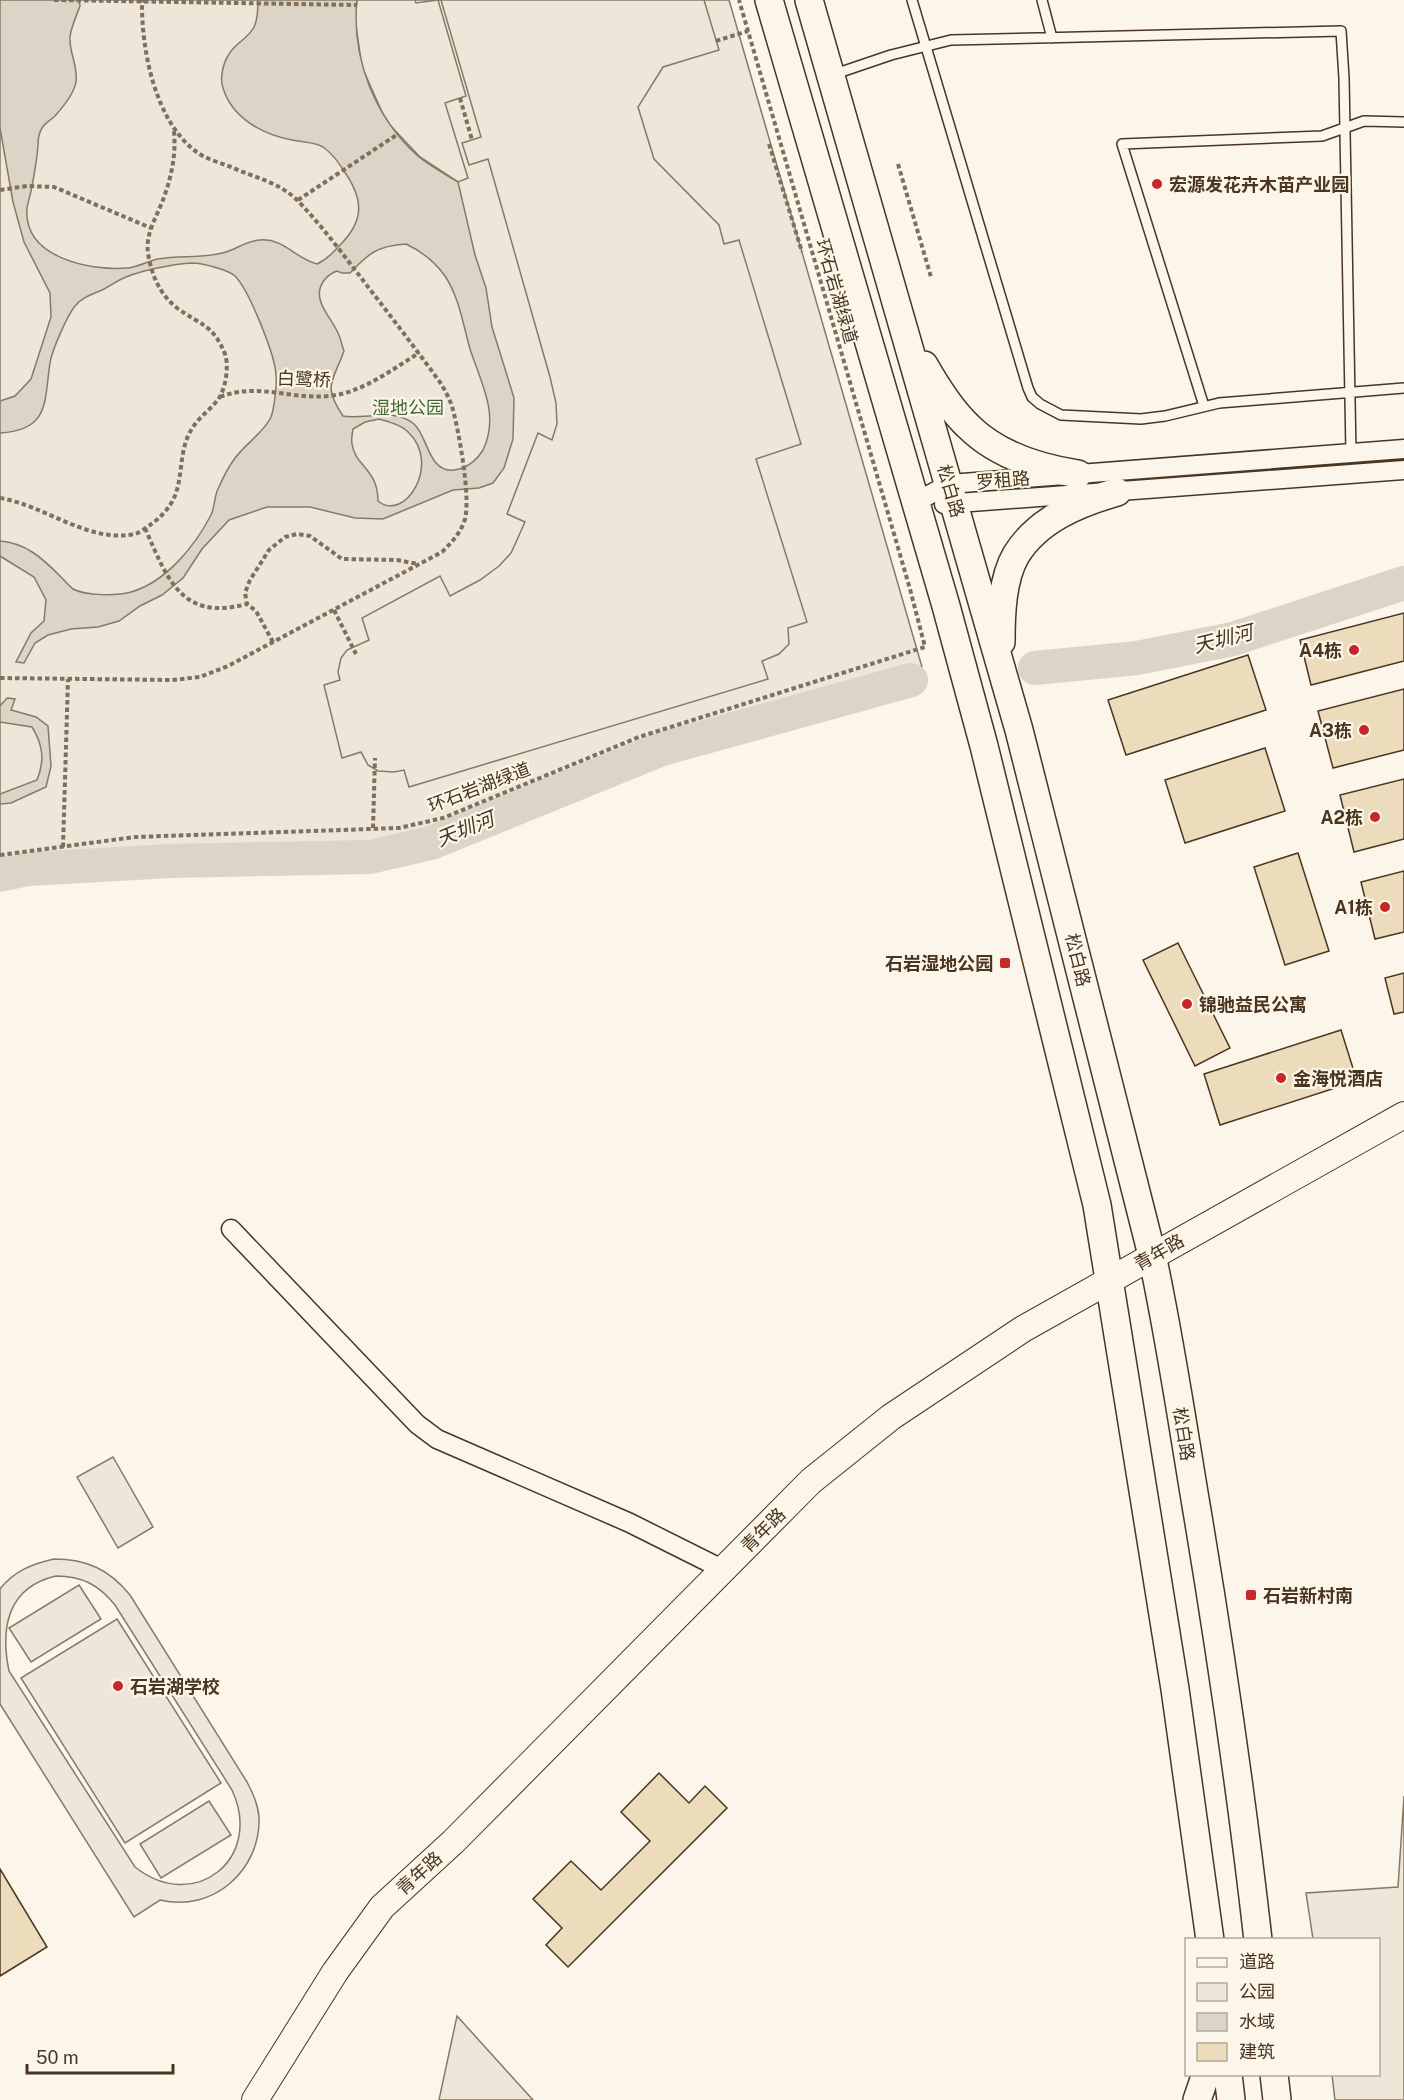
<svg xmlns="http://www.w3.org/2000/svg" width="1404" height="2100" viewBox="0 0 1404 2100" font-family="'Public Sans','Noto Sans SC',sans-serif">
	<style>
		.green { fill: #ede6d9; stroke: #887966; stroke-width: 1.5; fill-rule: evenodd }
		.parking { fill: #ede7d9; stroke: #887966; stroke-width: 1.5 }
		.water { fill: #dcd4c6; stroke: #887966; stroke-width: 1.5; fill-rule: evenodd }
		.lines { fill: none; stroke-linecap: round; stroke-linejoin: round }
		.river { stroke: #dcd4c6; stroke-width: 34 }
		.building { fill: #ecdcbc; stroke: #4a3520; stroke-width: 1.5 }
		.lane-casing { stroke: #4a3520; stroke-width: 12 }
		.street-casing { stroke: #4a3520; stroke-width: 21 }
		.secondary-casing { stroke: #4a3520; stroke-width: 28 }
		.primary-casing { stroke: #4a3520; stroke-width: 30 }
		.path { stroke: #7f6f5c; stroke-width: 4; stroke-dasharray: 4.5 3; stroke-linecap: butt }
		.lane { stroke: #fbf6e9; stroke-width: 9 }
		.street { stroke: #fbf6e9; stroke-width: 18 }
		.secondary { stroke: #fbf6e9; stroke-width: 26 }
		.primary { stroke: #fbf6e9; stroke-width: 27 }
		.poi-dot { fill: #c62828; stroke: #fbf6e9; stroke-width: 2 }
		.labels { text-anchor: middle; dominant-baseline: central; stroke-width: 4.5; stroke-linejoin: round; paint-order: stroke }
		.poi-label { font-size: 18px; font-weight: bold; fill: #4a3520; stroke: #fbf6e9; text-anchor: start }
		.street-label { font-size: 18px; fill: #4a3520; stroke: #fbf6e9 }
		.park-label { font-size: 18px; fill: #436837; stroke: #fbf6e9 }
		.water-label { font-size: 20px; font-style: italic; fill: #4a3520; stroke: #fbf6e9 }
	</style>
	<rect width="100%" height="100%" fill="#fbf6e9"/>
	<path class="green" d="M0,0H729L922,667L658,743L426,837L367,851L168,852L14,863L0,867Z
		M113,1457L153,1527L118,1548L77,1477Z
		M54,1559C86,1559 109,1569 130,1595L247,1782C253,1793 258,1805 259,1817C261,1870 213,1913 160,1900L134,1917L0,1704V1589C14,1571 32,1564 54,1559ZM56,1576C82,1576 99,1585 115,1605L232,1790C264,1859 194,1914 135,1867L9,1671C0,1627 8,1587 56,1576Z
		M79,1585L101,1619L31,1662L9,1628Z
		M117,1619L221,1783L125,1843L21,1678Z
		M1404,1796V2100H1335L1332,2075L1378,2074V1940L1313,1939L1306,1893L1398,1887Z
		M209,1801L231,1835L161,1878L140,1844Z"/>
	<path class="parking" d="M357,0H415L416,3L438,0L466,96L445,103L468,178L458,182L420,157L386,121L362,67L355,19Z
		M441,0H704L719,50L663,67L638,107L654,159L719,225L724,244L739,240L801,444L756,459L807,622L788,628L789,644L779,654L762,661L768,679L409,787L404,770L394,772L378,771L368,765L361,752L342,758L324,685L340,680L338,672L341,658L347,650L369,640L362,618L440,576L450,596L480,580L499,566L511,553L525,522L507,514L538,433L552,440L557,424L556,403L550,377L488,159L469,165L462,143L481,137Z
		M457,2016L533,2100H439Z"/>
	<path class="water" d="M0,0H79L80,6C77,14 69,32 70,40C70,54 78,67 76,81C75,92 63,107 55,116C51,120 45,123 42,128C39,133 38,140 38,145C37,161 34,176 31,191C30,196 28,202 27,208C23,258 90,271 128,268C138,267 148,261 158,259C181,255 204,259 226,252C238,248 247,241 260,240C284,238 296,259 317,264C326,260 332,254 338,247C364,222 365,201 344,171C338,162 332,153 323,147C315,142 301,142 292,140C263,135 232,118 223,88C219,77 224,59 232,50C238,42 249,37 254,27C258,19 258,9 258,0H357C351,58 375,118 419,157C430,166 445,174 458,182L475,255L486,288L492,327L514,398L513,439L504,468L493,483L479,488L453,490L383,519L355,518L310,507H267L229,520L202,549L183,578L162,595L140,606L119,621L98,627L71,629L48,635L35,643L24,663L16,662L31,633L44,621L46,600L34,577L0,556V541C26,543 42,558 60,576C64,580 69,586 73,589C86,596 117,596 131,592C166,582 195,546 211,515C215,507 214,497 218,489C222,480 227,469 233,461C242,446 264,433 271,417C274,409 277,385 276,376C276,357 249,290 235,276C229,270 202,263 192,263C174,264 143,270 126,277C118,280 110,286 102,290C93,294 82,297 75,306C67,316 52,350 50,363C44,402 50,430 0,433V401L15,396L31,379L51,317L50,293L24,242L13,202L0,128ZM406,244C421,251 435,262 445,276C459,297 463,324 470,349C481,383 500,415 483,450C477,460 466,469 454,470C428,473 428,436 414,424C393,407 365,420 343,416C322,385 333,382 344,351C342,346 341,339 338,333C332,318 311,300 323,282C327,276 331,273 337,271L342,273H350C369,253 377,246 406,244ZM379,419C389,422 402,425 409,433C441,464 405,523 378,501C378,469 355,466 352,444C351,439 352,434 353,429L365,422Z
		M7,698L15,699L11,710L36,717L48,726L51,766L46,787L11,803L0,804V794L37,780C45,760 43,745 32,727L0,722V706Z"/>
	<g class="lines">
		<path class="river" d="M1035,668L1137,658L1233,639L1404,583
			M0,875L28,869L171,861L370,857L431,843L662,749L911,680"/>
	</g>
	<path class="building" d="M1404,613V661L1311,685L1300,640Z
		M1248,655L1266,710L1126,755L1108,700Z
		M1404,689V750L1333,768L1318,711Z
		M1265,748L1285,811L1185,843L1165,780Z
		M1404,779V839L1354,852L1340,795Z
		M1298,853L1329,951L1285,965L1254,867Z
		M1404,871V932L1375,939L1361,882Z
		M1178,943L1230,1048L1195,1066L1143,960Z
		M1404,973V1012L1394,1014L1385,978Z
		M1341,1030L1357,1081L1220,1125L1204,1074Z
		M659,1773L689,1803L705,1786L727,1808L568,1967L546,1945L562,1928L533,1899L571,1861L601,1890L650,1841L621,1812Z
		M0,1869L47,1947L0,1976Z"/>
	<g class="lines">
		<g class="lane-casing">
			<path id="lane" d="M912,0L1028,388L1032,397L1040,404L1061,415L1141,419L1165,416L1219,403L1404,388
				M1042,0L1052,38
				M832,75L891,55L951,40L1341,31L1344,78L1351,453
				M1204,406L1122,144L1322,136L1364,121L1404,122"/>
		</g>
		<g class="street-casing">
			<path id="street" d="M916,502L949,484L1404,449
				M944,504L1404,470
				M231,1229L417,1424L437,1439L630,1523L724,1570"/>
		</g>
		<g class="secondary-casing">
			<path id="secondary" d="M255,2100L335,1972L382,1907L453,1842L811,1481L891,1417L1023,1329L1404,1115"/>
		</g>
		<g class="primary-casing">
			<path id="primary" d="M769,0L946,606L984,746L1097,1205L1175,1689L1210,1940
				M809,0L1019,730L1152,1255C1169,1334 1181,1414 1194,1493C1219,1641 1241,1790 1258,1940
				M924,365C936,386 950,409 968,426C996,454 1039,468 1078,474
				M1001,642C1001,615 1002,579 1016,555C1038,519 1079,503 1117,492
				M1228,2074L1231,2100
				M1274,2074L1277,2100
				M1197,2100L1206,2074"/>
		</g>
		<path class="path" d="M54,0L356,5
			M716,41L748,31
			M460,98L472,140
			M769,144L802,252
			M898,164L931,277
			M0,190L27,186L54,187L151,228
			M298,200L398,134
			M220,397C258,382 290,400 329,396C362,393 391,370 419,353
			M0,498C44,505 90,544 134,534C140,533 145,528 150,525C159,519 169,509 174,498C183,478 179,452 190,432C197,418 211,410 219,398C226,387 229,366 225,354C213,324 200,325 177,308C160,295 151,274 148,253C145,233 158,215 164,197C172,175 176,154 174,131
			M145,528C167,578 181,622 247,604
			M334,610L356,654
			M273,642L256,611L247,604L245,593L250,580L269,550L285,537L297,534L310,536L342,559L397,560L418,564
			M0,678L172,680L200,677L228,666L442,552C451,543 459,535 464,522C472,503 459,432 453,410C451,401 446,393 442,385C416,349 389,314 362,279C342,253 322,226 299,202C280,182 255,178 231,167C220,163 207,159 198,153C155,123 141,49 142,0
			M373,828L375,758
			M63,847L68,679
			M0,855L135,837L399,828L443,818L639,737L925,647L910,589L739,0"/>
		<use href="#lane" class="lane"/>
		<use href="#street" class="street"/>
		<use href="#secondary" class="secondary"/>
		<use href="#primary" class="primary"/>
	</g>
	<g class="poi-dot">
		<circle cx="1157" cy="184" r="6"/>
		<circle cx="1354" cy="650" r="6"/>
		<circle cx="1364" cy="730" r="6"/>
		<circle cx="1375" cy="817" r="6"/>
		<circle cx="1385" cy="907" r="6"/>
		<rect x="999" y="957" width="12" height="12" rx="3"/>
		<circle cx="1187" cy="1004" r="6"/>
		<circle cx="1281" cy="1078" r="6"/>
		<rect x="1245" y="1589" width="12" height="12" rx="3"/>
		<circle cx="118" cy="1686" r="6"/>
	</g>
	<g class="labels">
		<g class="poi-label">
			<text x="1169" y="184">宏源发花卉木苗产业园</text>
			<text x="1342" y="650" text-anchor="end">A4栋</text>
			<text x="1352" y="730" text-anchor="end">A3栋</text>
			<text x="1363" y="817" text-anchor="end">A2栋</text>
			<text x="1373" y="907" text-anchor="end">A1栋</text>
			<text x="993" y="963" text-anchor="end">石岩湿地公园</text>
			<text x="1199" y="1004">锦驰益民公寓</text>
			<text x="1293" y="1078">金海悦酒店</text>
			<text x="1263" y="1595">石岩新村南</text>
			<text x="130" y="1686">石岩湖学校</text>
		</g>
		<g class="street-label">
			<text transform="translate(837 291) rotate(74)">环石岩湖绿道</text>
			<text transform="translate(304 379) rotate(2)">白鹭桥</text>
			<text transform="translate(1003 480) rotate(-5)">罗租路</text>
			<text transform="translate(951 491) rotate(74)">松白路</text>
			<text transform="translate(479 787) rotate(-21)">环石岩湖绿道</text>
			<text transform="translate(1078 960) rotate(76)">松白路</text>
			<text transform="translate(1159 1252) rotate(-30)">青年路</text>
			<text transform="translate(1184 1434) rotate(81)">松白路</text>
			<text transform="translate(763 1530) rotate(-45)">青年路</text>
			<text transform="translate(419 1873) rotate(-42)">青年路</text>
		</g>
		<g class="park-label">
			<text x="408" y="407">湿地公园</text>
		</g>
		<g class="water-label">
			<text transform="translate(1223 639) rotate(-14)">天圳河</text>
			<text transform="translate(465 829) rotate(-22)">天圳河</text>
		</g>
	</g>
	<rect x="1185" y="1938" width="195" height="138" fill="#fbf6e9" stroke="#b4a999" stroke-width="1.5"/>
	<rect x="1197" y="1958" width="30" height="9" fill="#fbf6e9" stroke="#b4a999" stroke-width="1.5"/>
	<text x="1239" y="1968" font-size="18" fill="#4a3520">道路</text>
	<rect x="1197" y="1983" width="30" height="18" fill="#ede6d9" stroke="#b4a999" stroke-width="1.5"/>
	<text x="1239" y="1998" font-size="18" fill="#4a3520">公园</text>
	<rect x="1197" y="2013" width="30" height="18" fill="#dcd4c6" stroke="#b4a999" stroke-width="1.5"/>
	<text x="1239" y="2028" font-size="18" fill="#4a3520">水域</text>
	<rect x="1197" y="2043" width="30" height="18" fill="#ecdcbc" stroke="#b4a999" stroke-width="1.5"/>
	<text x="1239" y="2058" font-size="18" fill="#4a3520">建筑</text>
	<path d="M27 2064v9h146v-9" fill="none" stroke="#4a3520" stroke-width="3"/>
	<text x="36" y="2064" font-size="18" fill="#4a3520" stroke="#fbf6e9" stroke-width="4.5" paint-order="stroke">50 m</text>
</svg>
